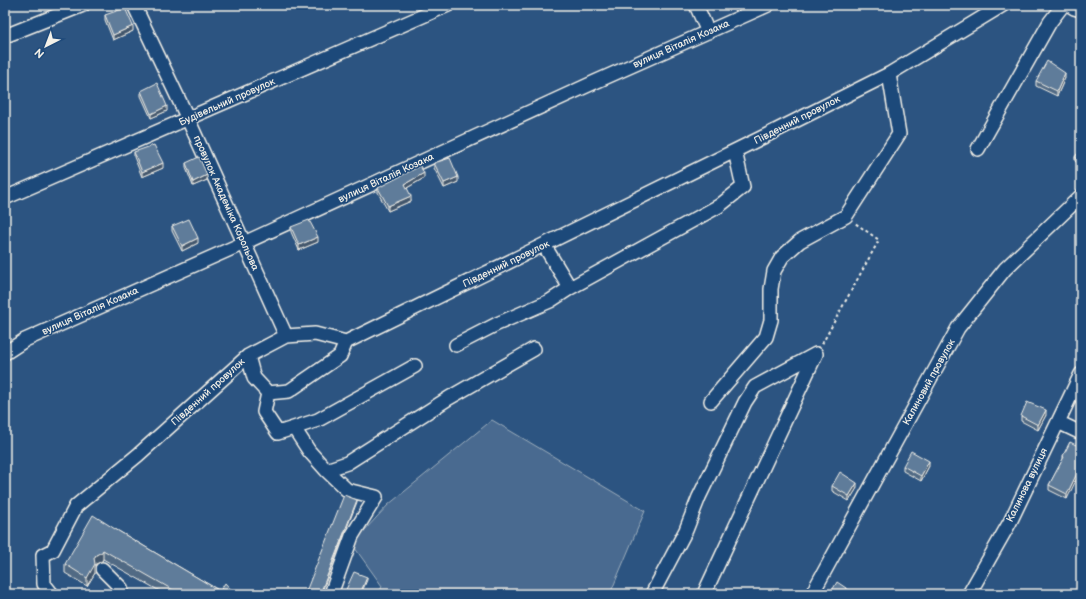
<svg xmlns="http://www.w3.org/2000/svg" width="1086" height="599" viewBox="0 0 1086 599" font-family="'Balsamiq Sans',sans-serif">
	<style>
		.green { fill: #496b90; stroke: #9eaebc }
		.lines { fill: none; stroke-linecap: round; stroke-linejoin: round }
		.minor-casing { stroke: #f4f1e8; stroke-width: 16 }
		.path { stroke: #f4f1e8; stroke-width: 2; stroke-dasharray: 3 3; stroke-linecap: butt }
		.minor { stroke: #1f4a7a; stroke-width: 13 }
		.wall { fill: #516a84; stroke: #f4f1e8 }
		.shaded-wall { fill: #42566c; stroke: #f4f1e8 }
		.building { fill: #5e7b9a; stroke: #f4f1e8 }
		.labels { text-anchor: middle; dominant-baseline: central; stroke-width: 3; stroke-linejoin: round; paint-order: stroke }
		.street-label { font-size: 10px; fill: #f4f1e8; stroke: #1f4a7a }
	</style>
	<rect width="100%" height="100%" fill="#2c5481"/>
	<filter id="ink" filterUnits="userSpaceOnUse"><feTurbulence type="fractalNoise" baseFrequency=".025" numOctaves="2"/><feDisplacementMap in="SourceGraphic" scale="8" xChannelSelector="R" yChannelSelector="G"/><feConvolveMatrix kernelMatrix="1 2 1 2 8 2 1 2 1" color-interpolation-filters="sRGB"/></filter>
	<g filter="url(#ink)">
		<path class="green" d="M492,420L645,511L610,594H379L382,586L352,544L388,505Z"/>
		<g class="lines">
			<g class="minor-casing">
				<path id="minor" d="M134,5L188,119L286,336
					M696,5L708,32
					M1069,5L1074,8L1081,10
					M5,36L83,5
					M978,149L1050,22L1063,5
					M5,198L448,5
					M544,245L570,288L719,206L743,187L735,151
					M456,345L497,324L550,301L570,288
					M5,353L25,340L244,243L595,82L768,5
					M248,356L254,378L268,393L289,391L340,356L346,342
					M268,393L264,412L278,433L318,420L415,366
					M711,401L766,337L771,320V289L774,271L782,257L800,241L846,216L899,134L889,74
					M1058,422L1081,433
					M294,428L309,451L326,470L347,463L449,398L534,349
					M326,470L347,490L376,497L352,536L331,594
					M102,569L121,588L118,594
					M52,594L44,584L43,555L53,550L76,506L138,455L248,356L286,336L315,334L346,342L763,137L889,74L1003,5
					M652,594L686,530L699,497L745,402L755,387L816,354
					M704,594L816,354
					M812,594L958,328L1005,269L1081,196
					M969,594L1010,522L1081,374"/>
			</g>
			<path class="path" d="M822,344L879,240L855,223"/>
			<use href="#minor" class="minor"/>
		</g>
		<path class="wall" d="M105,15L133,31L113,40L105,20Z
			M1065,78L1057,96L1036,86V81Z
			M141,91L167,111L151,118L141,96Z
			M1081,149V166L1075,161V157Z
			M134,152L163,168L142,177L134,157Z
			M186,163L207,180L193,186L186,168Z
			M434,163L458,182L444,188L434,168Z
			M424,178L407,188L411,201L388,211L378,193V188Z
			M172,226L198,243L182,251L172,231Z
			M291,227L318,242L299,250L291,232Z
			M1081,290V307L1076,305V300Z
			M1046,415L1038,430L1021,421V416Z
			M1070,442L1067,499L1049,490V485L1063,459V456Z
			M903,466H929L921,481L903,471Z
			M832,486L857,488L849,501L832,491Z
			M115,529L220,591L234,594H165L103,559L102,561L96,564L95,566V573L87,586L65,573V564Z"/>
		<path class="shaded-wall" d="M133,26V31L113,40V35Z
			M1065,73V78L1057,96V91Z
			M167,106V111L151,118V114Z
			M163,163V168L142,177V172Z
			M424,173V178L405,189V184Z
			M207,175V180L193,186V182Z
			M458,177V182L444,188V183Z
			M411,196V201L388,211V206Z
			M318,237V242L299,250V245Z
			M198,238V243L182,251V246Z
			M1046,410V415L1038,430V425Z
			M929,461V466L921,481V476Z
			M1081,465V470L1067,499V494Z
			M857,483V488L849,501V496Z
			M357,500V502L321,594H320Z
			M103,550V559L102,561L96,564L95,566V573L87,586V578L94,558L96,555Z
			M367,577V580L361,594H360Z"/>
		<path class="building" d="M125,8L133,26L113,35L105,15Z
			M1047,61L1065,73L1057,91L1036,81Z
			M157,83L167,106L151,114L141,91Z
			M154,145L163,163L142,172L134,152Z
			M1081,149V161L1075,157Z
			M199,157L207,175L193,182L186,163Z
			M450,158L458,177L444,183L434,163Z
			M420,166L424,173L405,184L411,196L388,206L378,188Z
			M189,219L198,238L182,246L172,226Z
			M309,220L318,237L299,245L291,227Z
			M1081,290V302L1076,300Z
			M1027,402L1046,410L1038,425L1021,416Z
			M1078,441L1081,442V465L1067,494L1049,485L1064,457L1063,456L1070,442L1076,445Z
			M911,451L929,461L921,476L903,466Z
			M840,472L857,483L849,496L832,486Z
			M344,495L357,500L320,594H305Z
			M93,515L115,529L220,591L225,583L234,593L233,594H180L103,550L102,552L96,555L94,558L95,564L87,578L65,564Z
			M354,572L367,577L360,594H344Z
			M837,582L855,594H830Z"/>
	</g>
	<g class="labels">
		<g class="street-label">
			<text transform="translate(681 44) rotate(-24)">вулиця Віталія Козака</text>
			<text transform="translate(227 102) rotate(-24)">Будівельний провулок</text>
			<text transform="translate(797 120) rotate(-27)">Південний провулок</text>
			<text transform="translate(386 178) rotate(-25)">вулиця Віталія Козака</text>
			<text transform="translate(226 203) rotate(66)">провулок Академіка Корольова</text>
			<text transform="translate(506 264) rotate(-26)">Південний провулок</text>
			<text transform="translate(90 311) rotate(-24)">вулиця Віталія Козака</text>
			<text transform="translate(929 382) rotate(-61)">Калиновий провулок</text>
			<text transform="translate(208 392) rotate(-42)">Південний провулок</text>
			<text transform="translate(1027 485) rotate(-64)">Калинова вулиця</text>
		</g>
	</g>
	<rect width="1086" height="599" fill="none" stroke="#1f4a7a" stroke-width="20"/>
	<rect x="10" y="10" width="1066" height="579" fill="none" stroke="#f4f1e8" stroke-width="1.5" filter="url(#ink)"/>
	<g transform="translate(46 46) rotate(222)" stroke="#1f4a7a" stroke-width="3" paint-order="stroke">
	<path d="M0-3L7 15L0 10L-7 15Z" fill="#f4f1e8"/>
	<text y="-6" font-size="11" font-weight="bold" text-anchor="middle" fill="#f4f1e8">N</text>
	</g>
</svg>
